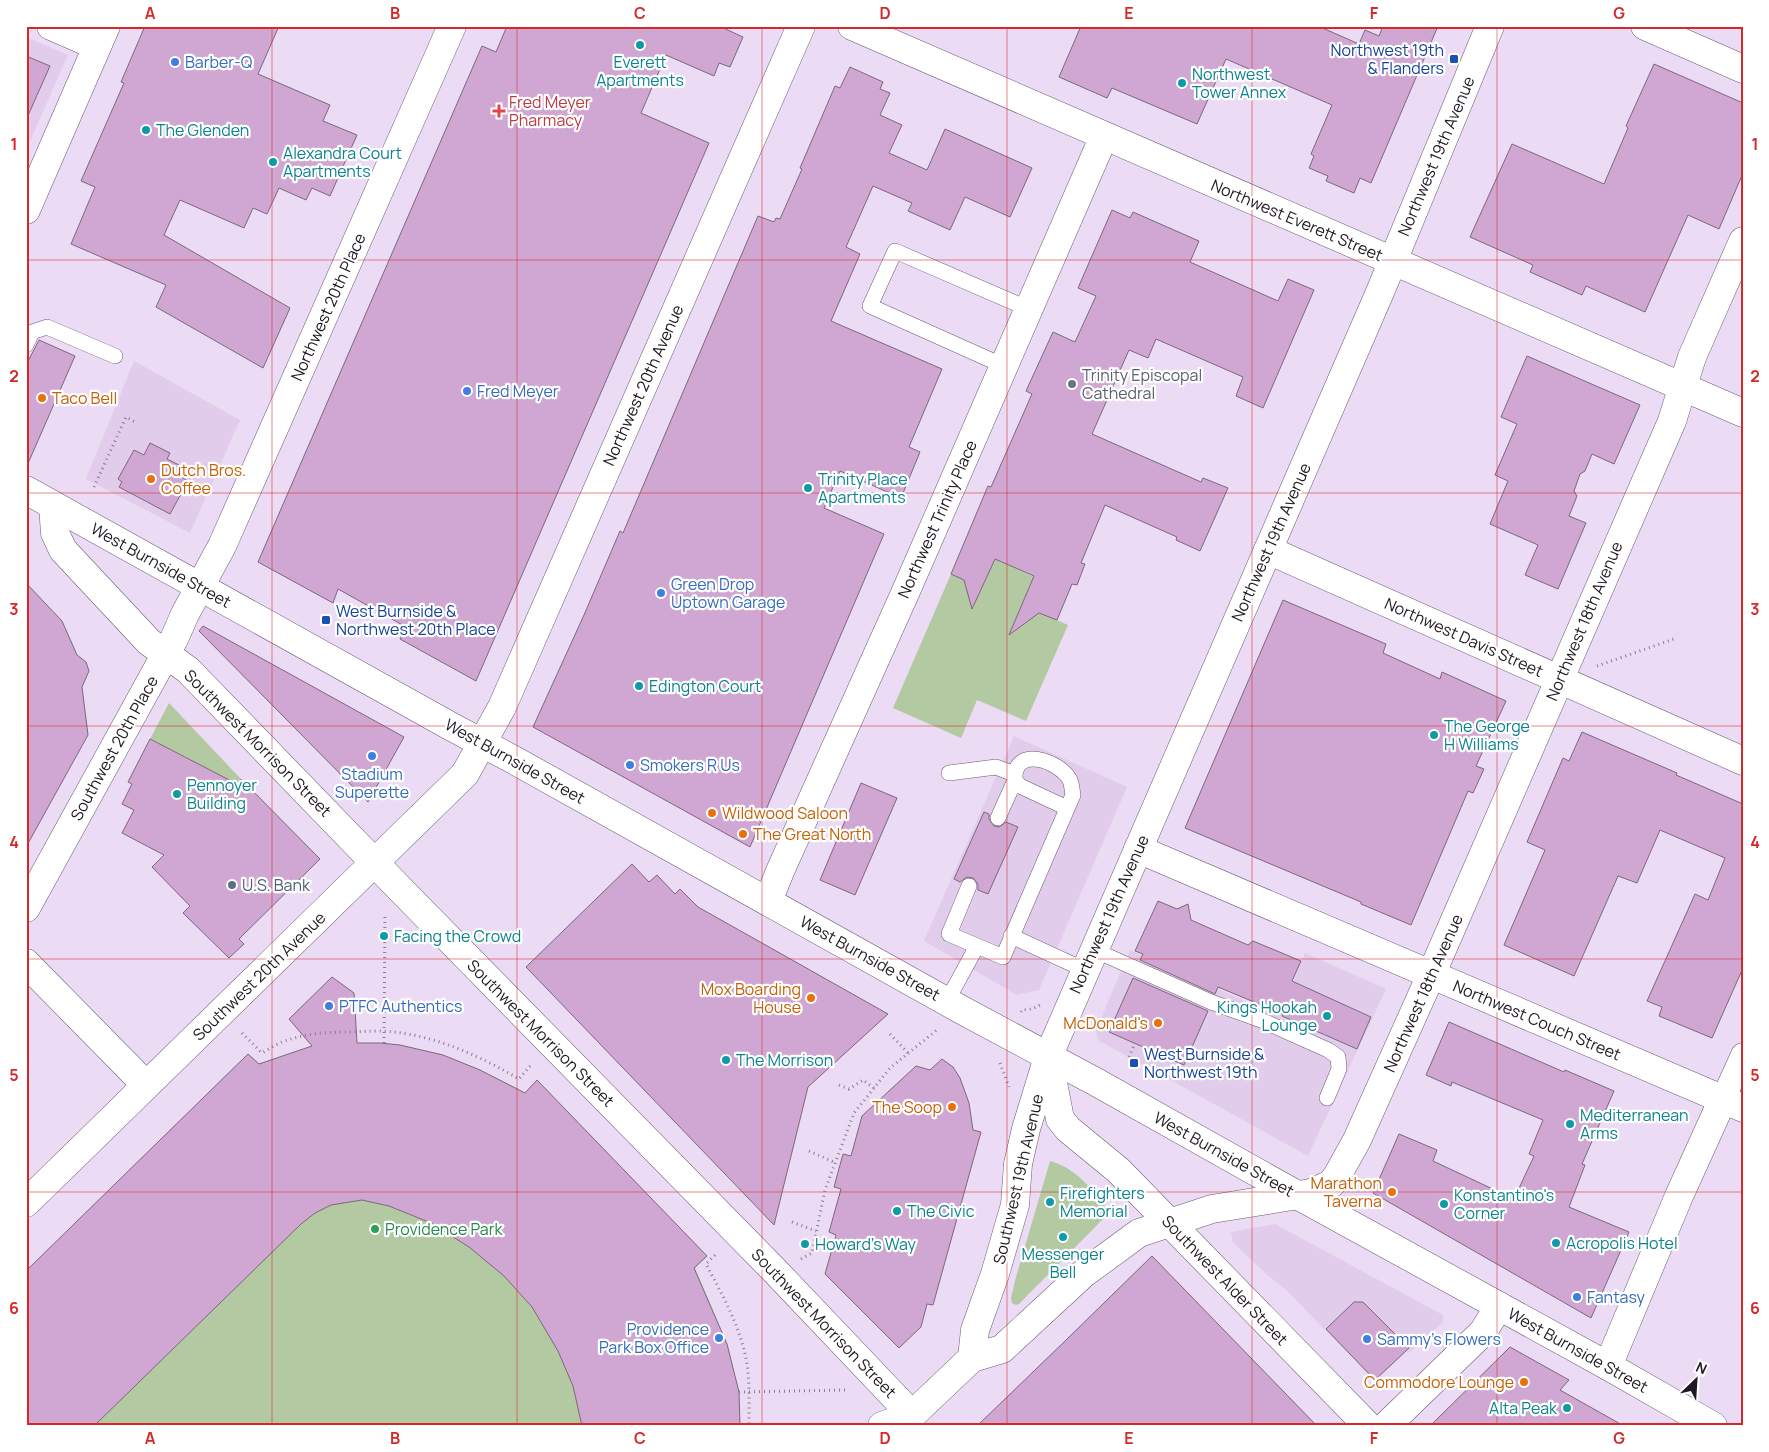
<svg xmlns="http://www.w3.org/2000/svg" width="1769" height="1452" viewBox="0 0 1769 1452" font-family="Manrope,sans-serif">
	<style>
		.built { fill: #e1cceb }
		.green { fill: #b3c9a1 }
		.building { fill: #d0a7d2; stroke: #7b687c }
		.lines { fill: none; stroke-linecap: round; stroke-linejoin: round }
		.service-casing { stroke: #695b70; stroke-width: 16 }
		.pedestrian-casing { stroke: #695b70; stroke-width: 25 }
		.minor-casing { stroke: #695b70; stroke-width: 29 }
		.tertiary-casing { stroke: #695b70; stroke-width: 29 }
		.secondary-casing { stroke: #695b70; stroke-width: 29 }
		.primary-casing { stroke: #695b70; stroke-width: 29 }
		.path { stroke: #897d8e; stroke-width: 3; stroke-dasharray: 1 4; stroke-linecap: butt }
		.service { stroke: #fff; stroke-width: 15 }
		.pedestrian { stroke: #fff; stroke-width: 24 }
		.minor { stroke: #fff; stroke-width: 28 }
		.tertiary { stroke: #fff; stroke-width: 28 }
		.secondary { stroke: #fff; stroke-width: 28 }
		.primary { stroke: #fff; stroke-width: 28 }
		.grid { fill: none; stroke: #d62828; stroke-width: 1; stroke-opacity: 0.55 }
		.culture-dot { fill: #0f9aa8; stroke: #fff; stroke-width: 2 }
		.transit-dot { fill: #1a4fb4; stroke: #fff; stroke-width: 2 }
		.shop-dot { fill: #3f7fe0; stroke: #fff; stroke-width: 2 }
		.health-dot { fill: #e0444e; stroke: #fff; stroke-width: 2 }
		.worship-dot { fill: #6b7280; stroke: #fff; stroke-width: 2 }
		.food-dot { fill: #e8710a; stroke: #fff; stroke-width: 2 }
		.service-dot { fill: #5c6f8a; stroke: #fff; stroke-width: 2 }
		.leisure-dot { fill: #2e9e5b; stroke: #fff; stroke-width: 2 }
		.labels { text-anchor: middle; dominant-baseline: central; stroke-width: 4.5; stroke-linejoin: round; paint-order: stroke }
		.transit-label { font-size: 16px; fill: #164399; stroke: #fff; text-anchor: start }
		.shop-label { font-size: 16px; fill: #366cbe; stroke: #fff; text-anchor: start }
		.culture-label { font-size: 16px; fill: #0d838f; stroke: #fff; text-anchor: start }
		.health-label { font-size: 16px; fill: #be3a42; stroke: #fff; text-anchor: start }
		.street-label { font-size: 16px; fill: #201922; stroke: #fff }
		.worship-label { font-size: 16px; fill: #5b616d; stroke: #fff; text-anchor: start }
		.food-label { font-size: 16px; fill: #c56008; stroke: #fff; text-anchor: end }
		.service-label { font-size: 16px; fill: #4e5e75; stroke: #fff; text-anchor: start }
		.leisure-label { font-size: 16px; fill: #27864d; stroke: #fff; text-anchor: start }
		.neatline { fill: none; stroke: #d62828; stroke-width: 2 }
		.grid-label { font-size: 16px; text-anchor: middle; font-weight: bold; fill: #d62828 }
	</style>
	<rect width="100%" height="100%" fill="#ecdbf4"/>
	<path class="built" d="M26,37L68,55L26,150Z
		M134,361L240,420L190,533L86,479Z
		M1014,736L1127,787L1039,990L1017,995L924,941Z
		M1130,950L1279,1016L1305,953L1386,989L1308,1156L1098,1040L1096,1030Z
		M1275,1224L1443,1315V1322L1409,1353L1407,1351L1375,1381L1286,1290L1266,1274L1233,1242L1231,1232Z"/>
	<path class="green" d="M995,559L1034,577L1022,605L1068,625L1026,721L977,700L961,738L893,708L951,574L964,580L966,587L975,592L981,588Z
		M169,703L241,779L237,784L150,739Z
		M355,1043C417,1043 472,1063 525,1093L537,1080L707,1256L695,1268L727,1344L739,1392L740,1426H26V1271L248,1054L259,1064L300,1050L317,1046Z
		M1050,1161C1080,1170 1090,1189 1110,1212L1019,1304L1016,1305L1012,1303L1011,1298L1016,1277Z"/>
	<path class="building" d="M145,26H279L258,74L330,105L323,121L357,135L330,196L312,188L306,200L279,188L267,214L253,208L244,228L180,200L164,235L290,308L263,368L156,307L166,285L71,244L95,187L81,181L124,83L121,82Z
		M507,26H719L743,37L730,67L719,63L714,76L666,55L641,113L709,143L476,681L400,639L406,627L338,589L333,603L258,562L482,46L496,52Z
		M1081,26H1318L1359,44L1365,30L1379,36L1383,26H1438L1371,183L1360,178L1354,193L1326,181L1328,176L1309,168L1314,156L1311,154L1332,105L1226,59L1197,124L1112,88L1107,98L1059,77Z
		M26,56L50,66L26,120Z
		M1654,64L1743,103V173L1719,229L1688,215L1645,312L1586,286L1582,295L1530,272L1533,265L1470,237L1512,144L1604,184L1628,128L1626,126Z
		M850,67L883,82L880,89L890,93L880,115L902,125L889,153L927,170L945,129L1032,168L1010,217L965,197L950,230L908,211L912,203L873,186L846,247L860,254L831,321L942,369L909,447L920,452L901,498L840,471L824,508L884,534L750,847L533,727L584,615L620,531L623,533L758,216L774,222L776,218L780,219L802,169L800,168L835,86L840,88Z
		M1112,210L1130,218L1133,212L1199,241L1190,262L1278,301L1288,279L1314,290L1263,408L1236,396L1243,377L1156,339L1148,358L1129,350L1092,434L1201,482L1203,478L1228,488L1200,551L1176,540L1177,537L1105,505L1081,563L1085,564L1077,585L1072,584L1057,620L1039,613L1009,635L1034,576L995,559L972,609L964,580L951,574L988,486L991,487L1032,394L1026,391L1053,332L1075,342L1096,296L1078,288Z
		M39,340L75,356L26,468V365Z
		M1527,356L1640,405L1614,464L1592,454L1585,471L1580,474L1574,491L1577,496L1569,516L1586,523L1558,589L1525,575L1538,545L1490,524L1508,481L1495,475L1517,424L1501,417Z
		M150,443L170,453L167,459L187,469L183,478L188,481L170,514L119,487L122,482L118,479L134,450L144,455Z
		M26,583L62,621L77,655L86,662L89,671L82,687L88,735L26,847Z
		M1283,600L1386,644L1383,653L1440,679L1442,672L1506,701L1476,766L1484,769L1473,793L1468,791L1411,925L1361,904V902L1185,828Z
		M203,626L404,737L368,802L199,631Z
		M1582,732L1677,773L1676,775L1743,804V968L1712,1038L1659,1016L1662,1007L1647,1001L1695,894L1708,900L1725,858L1660,830L1637,883L1618,876L1574,976L1504,945L1545,850L1527,842L1563,758L1569,761Z
		M150,739L237,784L241,779L320,859L239,939L244,944L229,958L183,913L190,906L152,867L164,855L122,833L134,810L122,804L132,784L128,782Z
		M861,783L897,798L855,895L820,880Z
		M984,812L989,814V819L994,826L999,827L1006,822L1018,827L988,894L978,890V884L973,878L967,877L960,882L954,879Z
		M632,864L649,882L657,875L675,894L680,889L698,907L888,1014L808,1087L774,1225L526,967Z
		M1158,901L1177,909L1188,904L1191,920L1248,945L1253,941L1301,961L1292,981L1371,1017L1357,1049L1282,1016L1283,1014L1218,987L1215,994L1140,960L1143,954L1135,951Z
		M332,977L354,993L357,1043H380L400,1045L443,1055L480,1070L525,1093L537,1080L707,1256L694,1268L727,1344L739,1392L740,1426H582L573,1386L558,1351L532,1307L504,1276L469,1247L431,1223L389,1206L362,1200L331,1205L315,1213L301,1224L94,1426H26V1271L248,1054L259,1064L312,1046L289,1019Z
		M1133,978L1208,1011L1184,1065L1109,1032Z
		M1449,1022L1564,1072L1565,1070L1614,1091L1582,1164L1585,1165L1569,1207L1629,1232L1591,1318L1373,1193L1399,1134L1437,1150L1433,1161L1514,1199L1534,1156L1529,1154L1543,1120L1452,1082L1451,1086L1426,1075Z
		M942,1059L953,1067L960,1078L969,1103L973,1130L981,1132L933,1305L927,1304L921,1327L899,1348L825,1274L836,1235L829,1232L841,1189L834,1187L843,1154L851,1156L862,1116L916,1066L930,1070Z
		M1152,1256L1317,1426H977L1064,1342Z
		M1354,1302H1363L1409,1348L1375,1380L1326,1329Z
		M1510,1347L1569,1380L1560,1390L1624,1426H1430Z"/>
	<g class="lines">
		<g class="service-casing">
			<path id="service" d="M26,345L32,332L47,327L115,356
				M1004,366L870,306L895,251L1029,309
				M949,773L996,767L1014,774
				M1015,780L1020,786L1067,808
				M969,886L949,934L1003,957L1073,795C1072,790 1072,785 1070,780C1059,760 1013,745 1015,780L998,818
				M1011,936L1085,970
				M1094,950L1211,1002L1261,1020L1328,1050L1338,1057L1339,1069L1327,1098
				M947,1001L977,946"/>
		</g>
		<g class="pedestrian-casing">
			<path id="pedestrian" d="M1723,1099L1743,1055"/>
		</g>
		<g class="minor-casing">
			<path id="minor" d="M51,26L97,46
				M1645,26L1743,69
				M1268,550L1743,761
				M1138,849L1743,1108
				M768,901L781,869L906,591L1104,136
				M26,908L174,639L185,614L222,546L452,26
				M26,963L146,1085
				M26,1203L465,774L502,707L801,26
				M1608,1366L1679,1196L1723,1099"/>
		</g>
		<g class="tertiary-casing">
			<path id="tertiary" d="M26,210L106,26
				M53,505L55,533L63,550L149,642L188,670L403,892L776,1272L912,1415
				M972,1358L975,1330L995,1274L1015,1205L1018,1164L1026,1129L1048,1057L1380,292L1490,26
				M882,1426L912,1415L972,1358L1002,1349L1083,1274L1139,1233L1212,1209L1311,1193L1331,1184L1337,1176L1357,1140L1431,975L1672,421L1692,357L1743,241
				M1386,1426L1483,1332L1499,1306"/>
		</g>
		<g class="secondary-casing">
			<path id="secondary" d="M852,26L1743,413
				M1048,1057L1060,1119L1068,1129L1118,1170L1368,1426"/>
		</g>
		<g class="primary-casing">
			<path id="primary" d="M26,490L452,727L514,760L960,1009L1096,1082L1299,1196L1608,1366L1713,1426"/>
		</g>
		<path class="path" d="M94,487L126,417L137,423
			M1597,666L1674,639
			M1021,1012L1022,1010L1032,1009L1040,1005
			M242,1033L262,1053C269,1049 275,1045 282,1042C303,1034 325,1032 347,1032C357,1032 367,1031 378,1031C427,1032 477,1054 519,1079L531,1065
			M890,1034L908,1053
			M384,1043L385,914
			M1129,1057L1135,1043
			M1000,1063L1009,1087
			M839,1085L849,1089L863,1080L874,1088
			M809,1151L836,1163
			M792,1222L816,1231
			M715,1255L706,1264C723,1296 741,1328 747,1364C750,1384 749,1405 749,1426
			M801,1259L812,1253L825,1190L854,1113L890,1068L938,1029
			M739,1392L846,1390"/>
		<use href="#service" class="service"/>
		<use href="#pedestrian" class="pedestrian"/>
		<use href="#minor" class="minor"/>
		<use href="#tertiary" class="tertiary"/>
		<use href="#secondary" class="secondary"/>
		<use href="#primary" class="primary"/>
	</g>
	<path class="grid" d="M272,26V1426M517,26V1426M762,26V1426M1007,26V1426M1252,26V1426M1497,26V1426M26,260H1743M26,493H1743M26,726H1743M26,959H1743M26,1192H1743"/>
	<g class="culture-dot">
		<circle cx="640" cy="45" r="5"/>
		<circle cx="1182" cy="83" r="5"/>
		<circle cx="146" cy="130" r="5"/>
		<circle cx="273" cy="162" r="5"/>
		<circle cx="808" cy="488" r="5"/>
		<circle cx="639" cy="686" r="5"/>
		<circle cx="1434" cy="735" r="5"/>
		<circle cx="177" cy="794" r="5"/>
		<circle cx="384" cy="936" r="5"/>
		<circle cx="1327" cy="1016" r="5"/>
		<circle cx="726" cy="1060" r="5"/>
		<circle cx="1570" cy="1124" r="5"/>
		<circle cx="1050" cy="1202" r="5"/>
		<circle cx="1444" cy="1204" r="5"/>
		<circle cx="897" cy="1211" r="5"/>
		<circle cx="1063" cy="1237" r="5"/>
		<circle cx="1556" cy="1243" r="5"/>
		<circle cx="805" cy="1244" r="5"/>
		<circle cx="1567" cy="1408" r="5"/>
	</g>
	<g class="transit-dot">
		<rect x="1449" y="54" width="10" height="10" rx="2.5"/>
		<rect x="321" y="615" width="10" height="10" rx="2.5"/>
		<rect x="1129" y="1058" width="10" height="10" rx="2.5"/>
	</g>
	<g class="shop-dot">
		<circle cx="175" cy="62" r="5"/>
		<circle cx="467" cy="391" r="5"/>
		<circle cx="661" cy="593" r="5"/>
		<circle cx="372" cy="756" r="5"/>
		<circle cx="630" cy="765" r="5"/>
		<circle cx="329" cy="1006" r="5"/>
		<circle cx="1577" cy="1297" r="5"/>
		<circle cx="719" cy="1338" r="5"/>
		<circle cx="1367" cy="1339" r="5"/>
	</g>
	<path class="health-dot" d="M496.5 103.5h5v5h5v5h-5v5h-5v-5h-5v-5h5z"/>
	<circle class="worship-dot" cx="1072" cy="384" r="5"/>
	<g class="food-dot">
		<circle cx="42" cy="398" r="5"/>
		<circle cx="151" cy="479" r="5"/>
		<circle cx="712" cy="813" r="5"/>
		<circle cx="743" cy="834" r="5"/>
		<circle cx="811" cy="998" r="5"/>
		<circle cx="1158" cy="1023" r="5"/>
		<circle cx="952" cy="1107" r="5"/>
		<circle cx="1392" cy="1192" r="5"/>
		<circle cx="1524" cy="1382" r="5"/>
	</g>
	<circle class="service-dot" cx="232" cy="885" r="5"/>
	<circle class="leisure-dot" cx="375" cy="1229" r="5"/>
	<g class="labels">
		<g class="transit-label">
			<text x="1444" y="50" text-anchor="end">Northwest 19th<tspan x="1444" dy="18">&amp; Flanders</tspan></text>
			<text x="336" y="611">West Burnside &amp;<tspan x="336" dy="18">Northwest 20th Place</tspan></text>
			<text x="1144" y="1054">West Burnside &amp;<tspan x="1144" dy="18">Northwest 19th</tspan></text>
		</g>
		<g class="shop-label">
			<text x="185" y="62">Barber-Q</text>
			<text x="477" y="391">Fred Meyer</text>
			<text x="671" y="584">Green Drop<tspan x="671" dy="18">Uptown Garage</tspan></text>
			<text x="640" y="765">Smokers R Us</text>
			<text x="372" y="774" text-anchor="middle">Stadium<tspan x="372" dy="18">Superette</tspan></text>
			<text x="339" y="1006">PTFC Authentics</text>
			<text x="1587" y="1297">Fantasy</text>
			<text x="709" y="1329" text-anchor="end">Providence<tspan x="709" dy="18">Park Box Office</tspan></text>
			<text x="1377" y="1339">Sammy's Flowers</text>
		</g>
		<g class="culture-label">
			<text x="640" y="62" text-anchor="middle">Everett<tspan x="640" dy="18">Apartments</tspan></text>
			<text x="1192" y="74">Northwest<tspan x="1192" dy="18">Tower Annex</tspan></text>
			<text x="156" y="130">The Glenden</text>
			<text x="283" y="153">Alexandra Court<tspan x="283" dy="18">Apartments</tspan></text>
			<text x="818" y="479">Trinity Place<tspan x="818" dy="18">Apartments</tspan></text>
			<text x="649" y="686">Edington Court</text>
			<text x="1444" y="726">The George<tspan x="1444" dy="18">H Williams</tspan></text>
			<text x="187" y="785">Pennoyer<tspan x="187" dy="18">Building</tspan></text>
			<text x="394" y="936">Facing the Crowd</text>
			<text x="1317" y="1007" text-anchor="end">Kings Hookah<tspan x="1317" dy="18">Lounge</tspan></text>
			<text x="736" y="1060">The Morrison</text>
			<text x="1580" y="1115">Mediterranean<tspan x="1580" dy="18">Arms</tspan></text>
			<text x="1060" y="1193">Firefighters<tspan x="1060" dy="18">Memorial</tspan></text>
			<text x="1454" y="1195">Konstantino's<tspan x="1454" dy="18">Corner</tspan></text>
			<text x="907" y="1211">The Civic</text>
			<text x="1566" y="1243">Acropolis Hotel</text>
			<text x="815" y="1244">Howard's Way</text>
			<text x="1063" y="1254" text-anchor="middle">Messenger<tspan x="1063" dy="18">Bell</tspan></text>
			<text x="1557" y="1408" text-anchor="end">Alta Peak</text>
		</g>
		<g class="health-label">
			<text x="509" y="102">Fred Meyer<tspan x="509" dy="18">Pharmacy</tspan></text>
		</g>
		<g class="street-label">
			<text transform="translate(1436 156) rotate(-67)">Northwest 19th Avenue</text>
			<text transform="translate(1297 220) rotate(23)">Northwest Everett Street</text>
			<text transform="translate(328 307) rotate(-66)">Northwest 20th Place</text>
			<text transform="translate(643 385) rotate(-66)">Northwest 20th Avenue</text>
			<text transform="translate(937 519) rotate(-66)">Northwest Trinity Place</text>
			<text transform="translate(1271 542) rotate(-66)">Northwest 19th Avenue</text>
			<text transform="translate(161 565) rotate(29)">West Burnside Street</text>
			<text transform="translate(1584 621) rotate(-67)">Northwest 18th Avenue</text>
			<text transform="translate(1464 637) rotate(24)">Northwest Davis Street</text>
			<text transform="translate(258 743) rotate(45)">Southwest Morrison Street</text>
			<text transform="translate(114 748) rotate(-61)">Southwest 20th Place</text>
			<text transform="translate(515 761) rotate(29)">West Burnside Street</text>
			<text transform="translate(1109 914) rotate(-66)">Northwest 19th Avenue</text>
			<text transform="translate(870 958) rotate(29)">West Burnside Street</text>
			<text transform="translate(259 976) rotate(-44)">Southwest 20th Avenue</text>
			<text transform="translate(1423 993) rotate(-66)">Northwest 18th Avenue</text>
			<text transform="translate(1537 1020) rotate(23)">Northwest Couch Street</text>
			<text transform="translate(541 1033) rotate(45)">Southwest Morrison Street</text>
			<text transform="translate(1224 1154) rotate(29)">West Burnside Street</text>
			<text transform="translate(1018 1179) rotate(-77)">Southwest 19th Avenue</text>
			<text transform="translate(1225 1280) rotate(46)">Southwest Alder Street</text>
			<text transform="translate(824 1323) rotate(46)">Southwest Morrison Street</text>
			<text transform="translate(1578 1350) rotate(29)">West Burnside Street</text>
		</g>
		<g class="worship-label">
			<text x="1082" y="375">Trinity Episcopal<tspan x="1082" dy="18">Cathedral</tspan></text>
		</g>
		<g class="food-label">
			<text x="52" y="398" text-anchor="start">Taco Bell</text>
			<text x="161" y="470" text-anchor="start">Dutch Bros.<tspan x="161" dy="18">Coffee</tspan></text>
			<text x="722" y="813" text-anchor="start">Wildwood Saloon</text>
			<text x="753" y="834" text-anchor="start">The Great North</text>
			<text x="801" y="989">Mox Boarding<tspan x="801" dy="18">House</tspan></text>
			<text x="1148" y="1023">McDonald's</text>
			<text x="942" y="1107">The Soop</text>
			<text x="1382" y="1183">Marathon<tspan x="1382" dy="18">Taverna</tspan></text>
			<text x="1514" y="1382">Commodore Lounge</text>
		</g>
		<g class="service-label">
			<text x="242" y="885">U.S. Bank</text>
		</g>
		<g class="leisure-label">
			<text x="385" y="1229">Providence Park</text>
		</g>
	</g>
	<rect width="1769" height="1452" fill="none" stroke="#ffffff" stroke-width="55"/>
	<g transform="translate(1696 1380) rotate(25)" stroke="#ffffff" stroke-width="4" paint-order="stroke">
	<path d="M0-4L9 19L0 12L-9 19Z" fill="#201922"/>
	<text y="-8" font-size="14" font-weight="bold" text-anchor="middle" fill="#201922">N</text>
	</g>
	<rect x="28" y="28" width="1714" height="1396" class="neatline"/>
	<g class="grid-label">
		<text x="150" y="19">A</text>
		<text x="395" y="19">B</text>
		<text x="640" y="19">C</text>
		<text x="885" y="19">D</text>
		<text x="1129" y="19">E</text>
		<text x="1374" y="19">F</text>
		<text x="1619" y="19">G</text>
		<text x="14" y="150">1</text>
		<text x="1755" y="150">1</text>
		<text x="14" y="382">2</text>
		<text x="1755" y="382">2</text>
		<text x="14" y="615">3</text>
		<text x="1755" y="615">3</text>
		<text x="14" y="848">4</text>
		<text x="1755" y="848">4</text>
		<text x="14" y="1081">5</text>
		<text x="1755" y="1081">5</text>
		<text x="14" y="1314">6</text>
		<text x="1755" y="1314">6</text>
		<text x="150" y="1444">A</text>
		<text x="395" y="1444">B</text>
		<text x="640" y="1444">C</text>
		<text x="885" y="1444">D</text>
		<text x="1129" y="1444">E</text>
		<text x="1374" y="1444">F</text>
		<text x="1619" y="1444">G</text>
	</g>
</svg>
